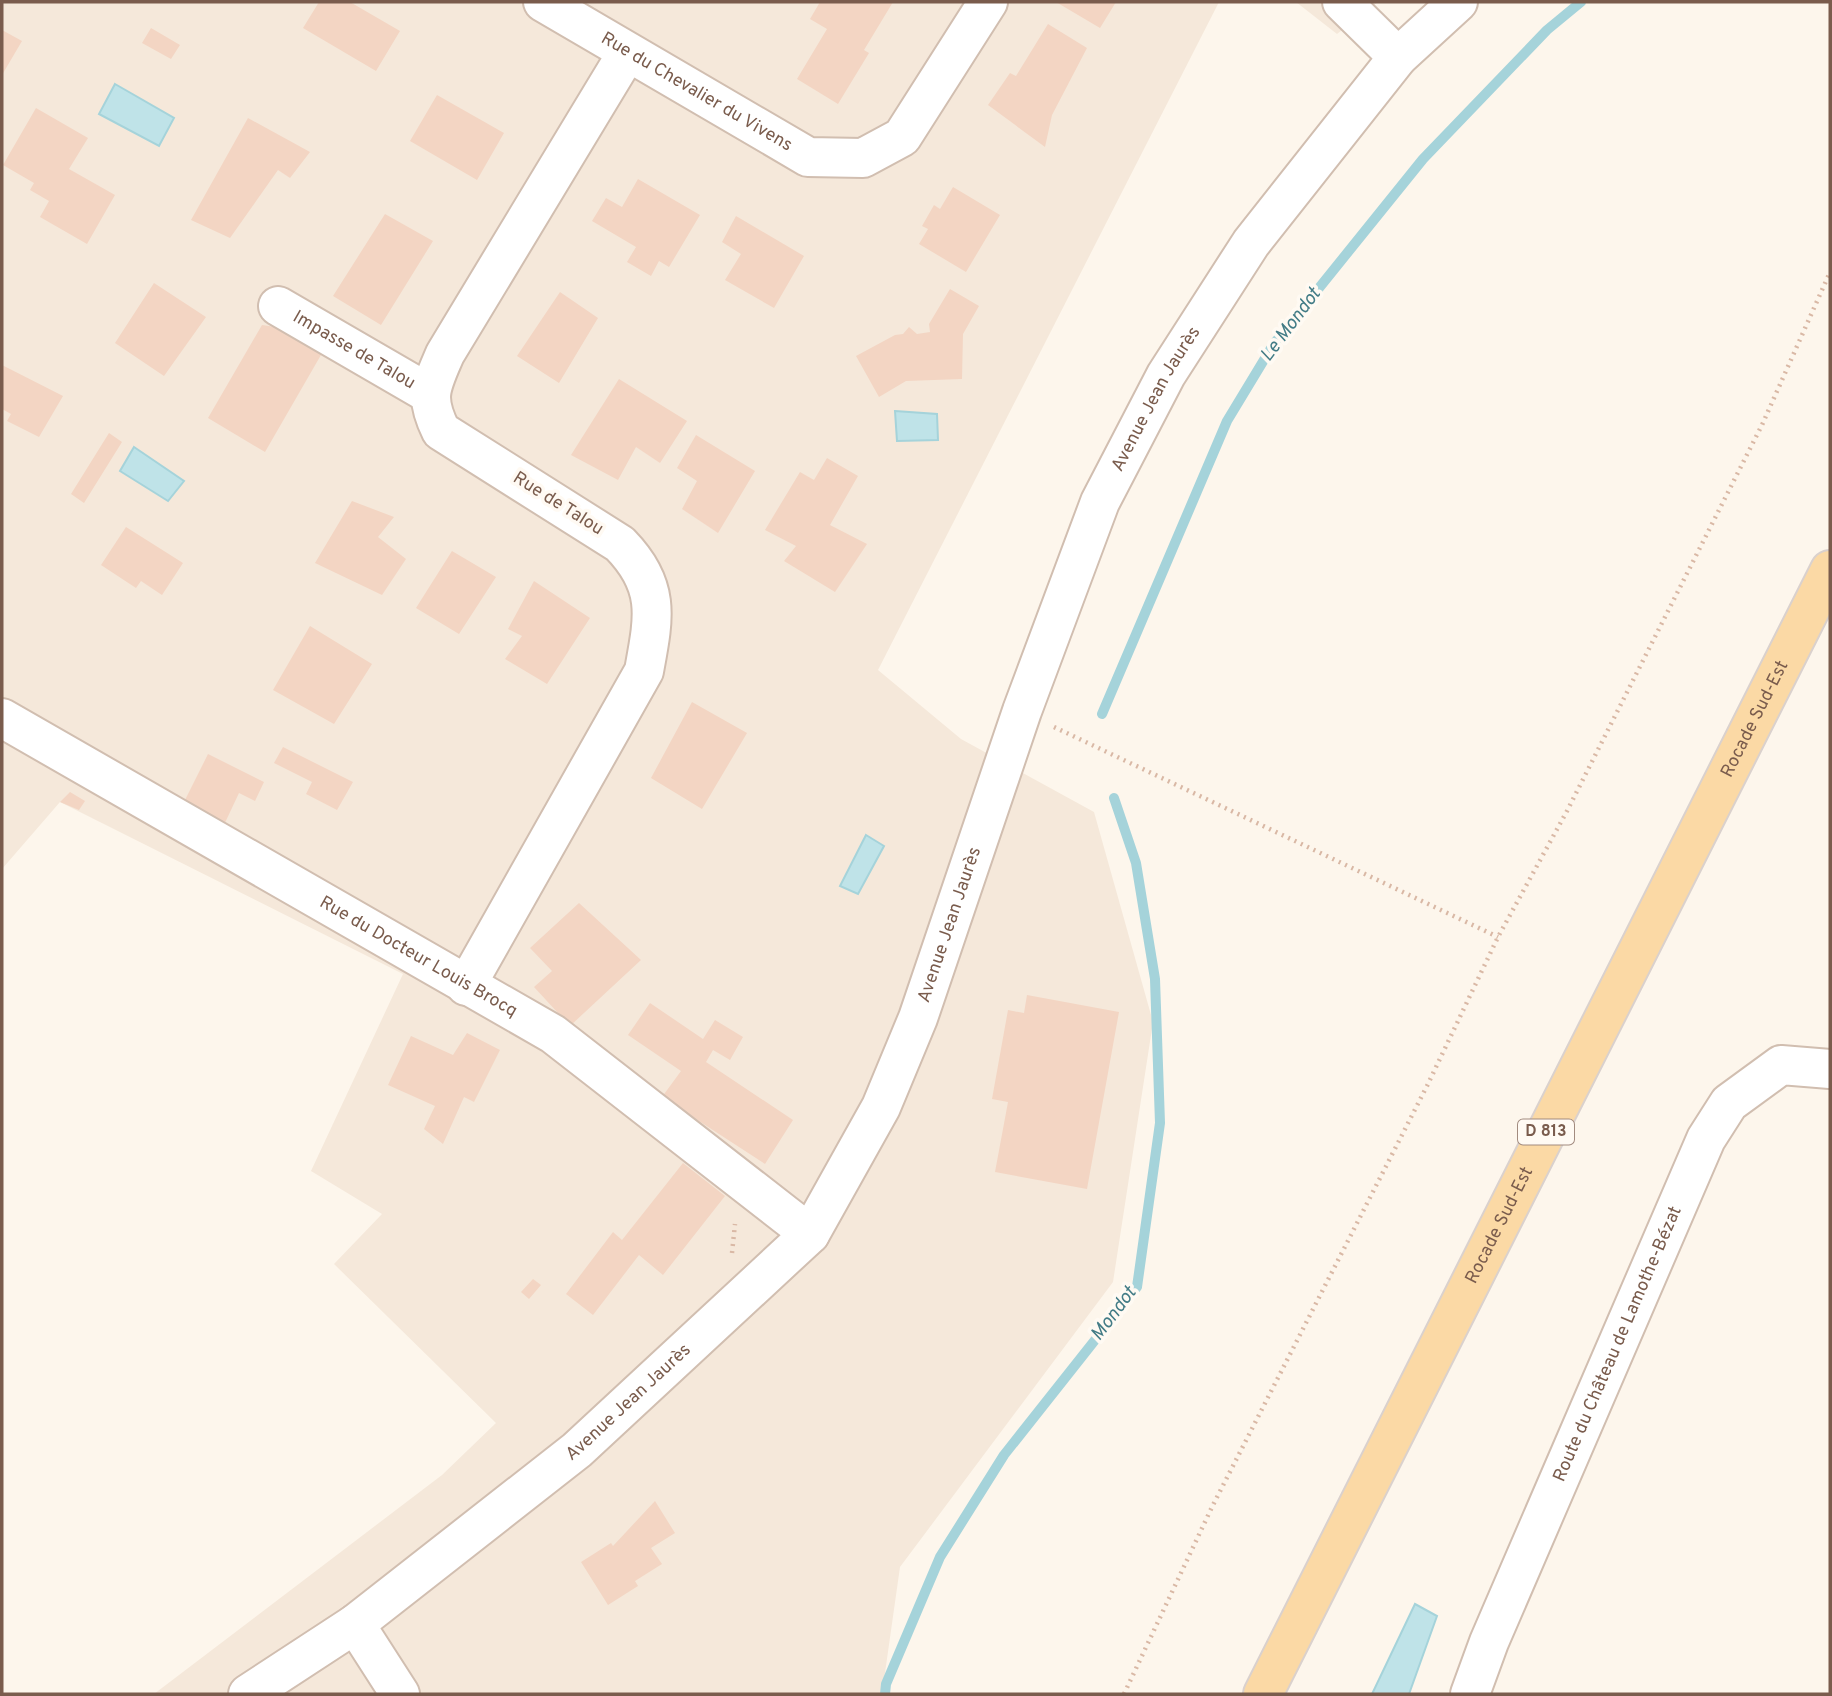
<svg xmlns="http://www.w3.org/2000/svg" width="1832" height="1696" viewBox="0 0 1832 1696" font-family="Overpass,sans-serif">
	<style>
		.residential { fill: #f5e8da }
		.water { fill: #bfe3e8; stroke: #a5d3da; stroke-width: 2 }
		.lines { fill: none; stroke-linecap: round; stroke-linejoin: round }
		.stream { stroke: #a5d3da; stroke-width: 10 }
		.building { fill: #f3d5c3 }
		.minor-casing { stroke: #d1beb0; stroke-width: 42 }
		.major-casing { stroke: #dad1cd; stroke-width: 42 }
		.path { stroke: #d9b8a5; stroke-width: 4.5; stroke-dasharray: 2 5; stroke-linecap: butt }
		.minor { stroke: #fff; stroke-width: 38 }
		.major { stroke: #fbd9a5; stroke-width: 38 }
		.labels { text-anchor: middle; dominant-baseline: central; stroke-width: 7; stroke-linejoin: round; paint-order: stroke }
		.shield { fill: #fffaf3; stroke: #a28b7f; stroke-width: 2 }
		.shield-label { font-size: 16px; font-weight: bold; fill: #7a5c4d }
		.street-label { font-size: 18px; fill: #7a5c4d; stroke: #fffaf3 }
		.water-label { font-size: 19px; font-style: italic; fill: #437c86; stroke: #fffaf3 }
	</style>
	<rect width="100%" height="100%" fill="#fdf6ec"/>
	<path class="residential" d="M2,2H1219L878,670L961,739L1094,812L1153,1022L1113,1282L900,1567L882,1694H154L442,1475L496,1423L334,1264L382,1214L311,1171L403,974L60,802L2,869Z
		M1296,2H1378L1337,34Z"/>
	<path class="water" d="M115,84L174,118L159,146L99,114Z
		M895,411L937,414L938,440L897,441Z
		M134,447L184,481L168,501L120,471Z
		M866,835L884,846L858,894L840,886Z
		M1415,1604L1437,1616L1409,1694H1372Z"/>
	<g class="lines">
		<path class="stream" d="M1102,714L1227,421L1273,345L1423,159L1547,30L1581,2
			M885,1694L886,1684L940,1557L1004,1455L1137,1287L1160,1123L1155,979L1136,863L1114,798"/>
	</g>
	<path class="building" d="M319,2H350L400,31L376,71L303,28Z
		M820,2H893L864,50L869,53L838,104L797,79L827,29L810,19Z
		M1056,2H1116L1100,28Z
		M1048,24L1087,48L1052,115L1045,147L988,105L1010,73L1016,76Z
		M151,28L180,45L171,59L142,43Z
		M2,30L22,41L2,75Z
		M437,95L504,133L477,180L410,141Z
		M36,108L88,138L69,169L115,195L87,244L40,217L49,201L30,190L34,183L3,165Z
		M248,118L310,152L290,178L278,170L230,238L191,220Z
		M638,179L700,215L669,267L659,261L651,276L627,262L636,247L592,221L606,198L622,207Z
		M953,187L1000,215L966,272L919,244L928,229L922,226L934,205L940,209Z
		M385,214L433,241L381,325L333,296Z
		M736,216L804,256L774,308L725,280L741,254L722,242Z
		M154,283L206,317L164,376L115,343Z
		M950,289L979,306L963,334L962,379L906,381L879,397L856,356L895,335L903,334L909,327L917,334L930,332L929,324Z
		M560,292L598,318L559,383L517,356Z
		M262,325L296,330L325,348L265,452L208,418Z
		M2,365L63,396L39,437L7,421L11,414L2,409Z
		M619,379L687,421L660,463L636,447L618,480L571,455Z
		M109,433L122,442L84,503L71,494Z
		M696,435L755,471L718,533L682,509L697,481L677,468Z
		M827,458L858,476L830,525L867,544L835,592L784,561L796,546L765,530L800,472L814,480Z
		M352,501L394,517L378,537L406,559L382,595L315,563Z
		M126,527L183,563L162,595L141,581L136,588L101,565Z
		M452,551L496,577L459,634L416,608Z
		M534,581L590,618L547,684L505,659L522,636L508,629Z
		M310,626L372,664L334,724L273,690Z
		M692,702L747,733L702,809L651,778Z
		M283,747L353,782L337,810L306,794L312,782L274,763Z
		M208,754L264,782L255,801L239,793L223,827L182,806Z
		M70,792L85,801L79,810L60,802Z
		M579,903L641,960L570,1026L534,987L552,971L530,948Z
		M1027,995L1119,1012L1087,1189L995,1172L1008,1102L992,1099L1008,1010L1024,1013Z
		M650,1003L703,1039L715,1020L743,1037L730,1060L713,1050L706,1062L793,1120L765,1164L662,1097L681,1071L628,1035Z
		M467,1033L500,1050L474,1102L464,1097L443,1144L424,1129L435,1106L388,1085L411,1036L453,1055Z
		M683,1163L725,1196L663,1275L639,1255L593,1315L566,1294L613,1232L622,1240Z
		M533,1279L541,1285L529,1299L521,1292Z
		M655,1501L675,1533L651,1548L662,1564L635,1581L638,1586L608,1605L581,1562L611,1543L613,1546Z"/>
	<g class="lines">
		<g class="minor-casing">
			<g id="minor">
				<path id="s1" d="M543,2L808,157L863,158L902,137L988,2"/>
				<path d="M1342,2L1398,57"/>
				<path id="s2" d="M278,306L428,393"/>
				<path id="s3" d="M2,718L553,1034L810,1234"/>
				<path d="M466,986L644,671C654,617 661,586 620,544L441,431C424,397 431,387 445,354L627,53"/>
				<path d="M355,1624L400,1694"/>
				<path id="s4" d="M248,1694L355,1624L577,1450L810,1234L881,1107L918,1018L1022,711L1100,502L1166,375L1251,243L1398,57L1458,2"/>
				<path id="s5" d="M1470,1694L1489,1642L1706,1139L1729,1103L1781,1065L1830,1069"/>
			</g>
		</g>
		<g class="major-casing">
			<g id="major">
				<path id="s6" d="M1263,1694L1830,570"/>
			</g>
		</g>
		<path class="path" d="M1054,727L1498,937
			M732,1253L735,1224
			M1124,1694L1212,1507L1427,1086L1498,937L1567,811L1762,425L1830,272"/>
		<use href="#minor" class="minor"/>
		<use href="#major" class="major"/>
	</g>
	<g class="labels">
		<rect class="shield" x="1518" y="1119.5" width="56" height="25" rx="5"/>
		<g class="shield-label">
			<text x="1546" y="1132">D 813</text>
		</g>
		<g class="street-label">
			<text stroke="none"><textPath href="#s1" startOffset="178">Rue du Chevalier du Vivens</textPath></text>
			<text stroke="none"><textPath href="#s2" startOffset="88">Impasse de Talou</textPath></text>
			<text stroke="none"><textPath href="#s4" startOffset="1634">Avenue Jean Jaurès</textPath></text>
			<text transform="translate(558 504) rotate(32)">Rue de Talou</text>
			<text stroke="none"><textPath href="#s6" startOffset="1092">Rocade Sud-Est</textPath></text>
			<text stroke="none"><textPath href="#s4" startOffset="1068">Avenue Jean Jaurès</textPath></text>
			<text stroke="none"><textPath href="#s3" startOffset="480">Rue du Docteur Louis Brocq</textPath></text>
			<text stroke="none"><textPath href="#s6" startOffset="525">Rocade Sud-Est</textPath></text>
			<text stroke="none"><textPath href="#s5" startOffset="380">Route du Château de Lamothe-Bézat</textPath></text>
			<text stroke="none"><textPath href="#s4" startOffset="480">Avenue Jean Jaurès</textPath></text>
		</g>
		<g class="water-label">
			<text transform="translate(1291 325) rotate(-53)">Le Mondot</text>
			<text transform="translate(1114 1314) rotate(-53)">Mondot</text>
		</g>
	</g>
	<rect width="1832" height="1696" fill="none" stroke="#7a5c4d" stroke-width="7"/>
</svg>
